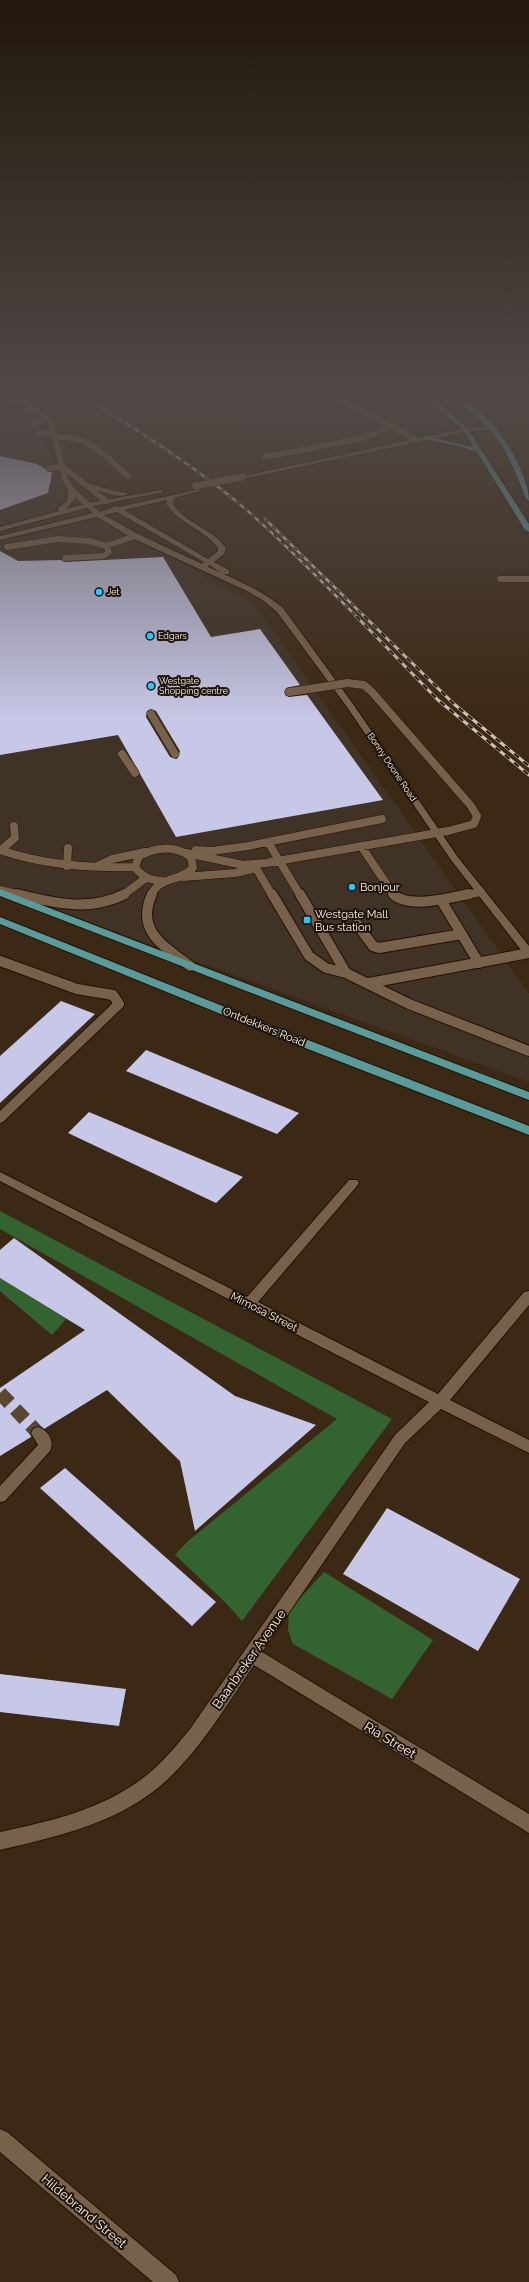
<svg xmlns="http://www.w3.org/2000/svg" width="529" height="2282" viewBox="0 0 529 2282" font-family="Raleway,sans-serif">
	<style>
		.commercial { fill: #403225 }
		.green { fill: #336330 }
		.building { fill: #c7c7e7; fill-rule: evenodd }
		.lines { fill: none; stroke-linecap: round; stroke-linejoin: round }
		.street-tunnel { stroke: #594734; stroke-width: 14; stroke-dasharray: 14 8; stroke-linecap: butt }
		.lane-far2-casing { stroke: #231100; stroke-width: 7 }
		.lane-far1-casing { stroke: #231100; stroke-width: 9 }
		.lane-casing { stroke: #231100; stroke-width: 12 }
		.street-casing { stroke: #231100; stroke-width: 2 }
		.primary-casing { stroke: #231100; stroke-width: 2 }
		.lane-far2 { stroke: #77614b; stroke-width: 6 }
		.lane-far1 { stroke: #77614b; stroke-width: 8 }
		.lane { stroke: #77614b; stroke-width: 10 }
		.street { fill: #77614b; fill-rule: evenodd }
		.primary { fill: #599b9b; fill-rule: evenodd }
		.rail-far1-casing { stroke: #d2c3b5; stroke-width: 2.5 }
		.rail-casing { stroke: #d2c3b5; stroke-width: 3 }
		.rail-far1 { stroke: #1d140b; stroke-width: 1.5; stroke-dasharray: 5; stroke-linecap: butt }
		.rail { stroke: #1d140b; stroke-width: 2; stroke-dasharray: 6; stroke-linecap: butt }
		.lane-bridge-casing { stroke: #231100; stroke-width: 9; stroke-linecap: butt }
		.street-bridge-casing { stroke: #231100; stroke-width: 8; stroke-linecap: butt }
		.lane-bridge { stroke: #77614b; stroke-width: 8 }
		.street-bridge { stroke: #77614b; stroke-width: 7 }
		.poi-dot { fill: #25c9fe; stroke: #1d140b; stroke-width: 1.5 }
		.labels { text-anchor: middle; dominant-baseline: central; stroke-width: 4; stroke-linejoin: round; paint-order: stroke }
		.far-poi-label { font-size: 9px; fill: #fff2e5; stroke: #1d140b; text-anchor: start }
		.far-street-label { font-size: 9px; fill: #fff2e5; stroke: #1d140b }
		.poi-label { font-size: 11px; fill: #fff2e5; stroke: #1d140b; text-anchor: start }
		.street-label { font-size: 11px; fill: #fff2e5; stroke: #1d140b }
		.near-street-label { font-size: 13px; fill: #fff2e5; stroke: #1d140b }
	</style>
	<rect width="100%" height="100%" fill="#3c2915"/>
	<path class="commercial" d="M0,399H6L19,407L39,427L55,477L101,509L99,515L255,605L529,994V1082L0,890Z"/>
	<path class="green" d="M0,1211L392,1419L242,1621L225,1602L175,1555L187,1542L337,1419L0,1229Z
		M0,1278L66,1319L52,1335L0,1291Z
		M324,1572L433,1640L392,1699L293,1644L288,1630L289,1610Z"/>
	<path class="building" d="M0,456L37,464L52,473L48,493L0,510Z
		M0,551L18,561L61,560L65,562L163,557L211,637L260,629L300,685L286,688L285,695L289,697L307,695L383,800L176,837L118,735L0,755ZM151,709L156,711L180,751L177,759L170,757L146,717L147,711Z
		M61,1001L95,1014L0,1103V1056Z
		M146,1050L299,1113L277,1134L126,1071Z
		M89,1112L243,1177L216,1203L68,1133Z
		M14,1238L235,1396L316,1425L195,1531L180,1461L107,1390L44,1429L39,1426L32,1428L30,1432L31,1437L0,1456V1388L85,1330L0,1278V1250Z
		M65,1468L216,1602L192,1626L40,1488Z
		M387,1508L520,1579L478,1651L343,1574Z
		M0,1674L126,1689L119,1726L0,1712Z"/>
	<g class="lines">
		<path class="street-tunnel" d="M0,1393L38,1433"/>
		<g class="lane-far2-casing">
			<path id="lane-far2" d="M20,399L51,422L65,479L71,489L88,505
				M340,399L417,440
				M8,403L21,400
				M21,412L35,408
				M34,423L48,419
				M39,434L54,432
				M55,437C90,435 103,455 128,476
				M265,457L364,438L391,427
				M63,467L106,501
				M49,468L63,467
				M7,547L58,539L89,541L106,546L135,536
				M65,558L104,556L109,552L106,546
				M500,579H529"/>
		</g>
		<g class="lane-far1-casing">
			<path id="lane-far1" d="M289,692L316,688
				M151,714L175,754
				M122,754L135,773
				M268,842L300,895
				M361,846L394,895
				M0,850C44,865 88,868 135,867
				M1,850L15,838L14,826
				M196,850L212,851L248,846L382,819
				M187,853L243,865L266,863L448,831L474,824L477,816L471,806L372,692L364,685L347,683
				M67,866L68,848
				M97,866L112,859L145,852
				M256,868L272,895
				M183,877L235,873L253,869
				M0,890L21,895
				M123,895L146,878
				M151,895C160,876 180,882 193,868L191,857C175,845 156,847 139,856L135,867C142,877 150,880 162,881
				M465,895L481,892"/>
		</g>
		<g class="lane-casing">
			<path id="lane" d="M17,894C53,903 90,912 125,894
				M152,894C135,931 164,946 190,966
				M272,894L309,956L326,968L346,973
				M300,894L346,973L409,1004L529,1051
				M393,894C408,909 450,898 469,894
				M441,900L479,963
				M357,924L373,946L379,948L462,934
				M0,961L77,989L113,995L119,1004L0,1118
				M369,983L529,953"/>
		</g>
		<g class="street-casing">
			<path id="street" d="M493,426L495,427V429L466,432L242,479L239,477L466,428Z
				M85,482L114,491L127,493L128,494C120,500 93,489 83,485V483Z
				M71,487L74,489L75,499L66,509L88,503L161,490L164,492L93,506L100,512L116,506L119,507L200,489V491L174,498L173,504C186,524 212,528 226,548L224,554L214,562L229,570V574H223L209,565L208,567C234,579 260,589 283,608L353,704L457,856L529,946V956L525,955L451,860L347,707L277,612L264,601L247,591L132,538L97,517L0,540V536L93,513L87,508L0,531V527L59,511L58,508L67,501L68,489ZM167,500L166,504C179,524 204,529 218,548V551L208,559L124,510ZM117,512L204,562L202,564L138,534L104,515Z
				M0,1172L247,1297L349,1180H357L359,1183L357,1186L258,1302L438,1394L524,1292L529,1291V1305L450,1400L529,1440V1453L441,1409L405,1443L262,1652L529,1814V1833L254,1665C227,1704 203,1746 168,1779C123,1822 59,1836 0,1850V1832C56,1820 112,1807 155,1768C168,1756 179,1742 190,1729L395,1435L429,1402L249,1310L243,1309L242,1306L0,1181Z
				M38,1427C48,1430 55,1441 50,1451L5,1501L0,1502V1486L38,1445L31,1433L33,1429Z
				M0,2129L7,2132L176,2275L179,2282H153L0,2152Z"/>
		</g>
		<g class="primary-casing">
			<path id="primary" d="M428,399H435L468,429L529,524V532L525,530L477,452L458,446L424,439V437L426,436L473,447L464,431Z
				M453,399C487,399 529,470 529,501L526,499C515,471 505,443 482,422C473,413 462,408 453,399Z
				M0,889L529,1092V1100L0,896Z
				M0,917L290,1033L529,1126V1135L282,1039L0,924Z"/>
		</g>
		<use href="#lane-far2" class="lane-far2"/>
		<use href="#lane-far1" class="lane-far1"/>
		<use href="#lane" class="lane"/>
		<use href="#street" class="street"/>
		<use href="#primary" class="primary"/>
		<g class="rail-far1-casing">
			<path id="rail-far1" d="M88,399C141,433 195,466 243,507C283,541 320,580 357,617
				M265,519L365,617"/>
		</g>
		<g class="rail-casing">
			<path id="rail" d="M356,616L438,700L529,775
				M364,616L454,704L529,766"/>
		</g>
		<use href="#rail-far1" class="rail-far1"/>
		<use href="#rail" class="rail"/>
		<g class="lane-bridge-casing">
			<path id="lane-bridge" d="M316,688L347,683"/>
		</g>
		<g class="street-bridge-casing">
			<path id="street-bridge" d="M196,486L242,477"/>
		</g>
		<use href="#lane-bridge" class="lane-bridge"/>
		<use href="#street-bridge" class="street-bridge"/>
	</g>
	<linearGradient id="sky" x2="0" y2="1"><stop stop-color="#21170c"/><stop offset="0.55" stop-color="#504946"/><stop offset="1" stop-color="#504946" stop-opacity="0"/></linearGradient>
	<rect width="529" height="719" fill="url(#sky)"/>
	<g class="poi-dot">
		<circle cx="99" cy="592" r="4"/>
		<circle cx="150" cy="636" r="4"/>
		<circle cx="151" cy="686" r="4"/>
		<circle cx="352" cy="887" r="4"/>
		<rect x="303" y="916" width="8" height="8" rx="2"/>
	</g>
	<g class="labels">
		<g class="far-poi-label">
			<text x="107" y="592">Jet</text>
			<text x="158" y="636">Edgars</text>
			<text x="159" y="681">Westgate<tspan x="159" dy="10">Shopping centre</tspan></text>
		</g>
		<g class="far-street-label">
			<text transform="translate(392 767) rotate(56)">Bonny Doone Road</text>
		</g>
		<g class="poi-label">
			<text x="360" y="887">Bonjour</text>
			<text x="315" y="914">Westgate Mall<tspan x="315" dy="13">Bus station</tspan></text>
		</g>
		<g class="street-label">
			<text transform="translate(264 1027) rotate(22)">Ontdekkers Road</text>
			<text transform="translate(264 1312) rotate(27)">Mimosa Street</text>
		</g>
		<g class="near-street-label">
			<text transform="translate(249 1659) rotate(-55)">Baanbreker Avenue</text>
			<text transform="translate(390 1740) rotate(31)">Ria Street</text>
			<text transform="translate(84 2211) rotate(40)">Hildebrand Street</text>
		</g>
	</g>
</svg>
